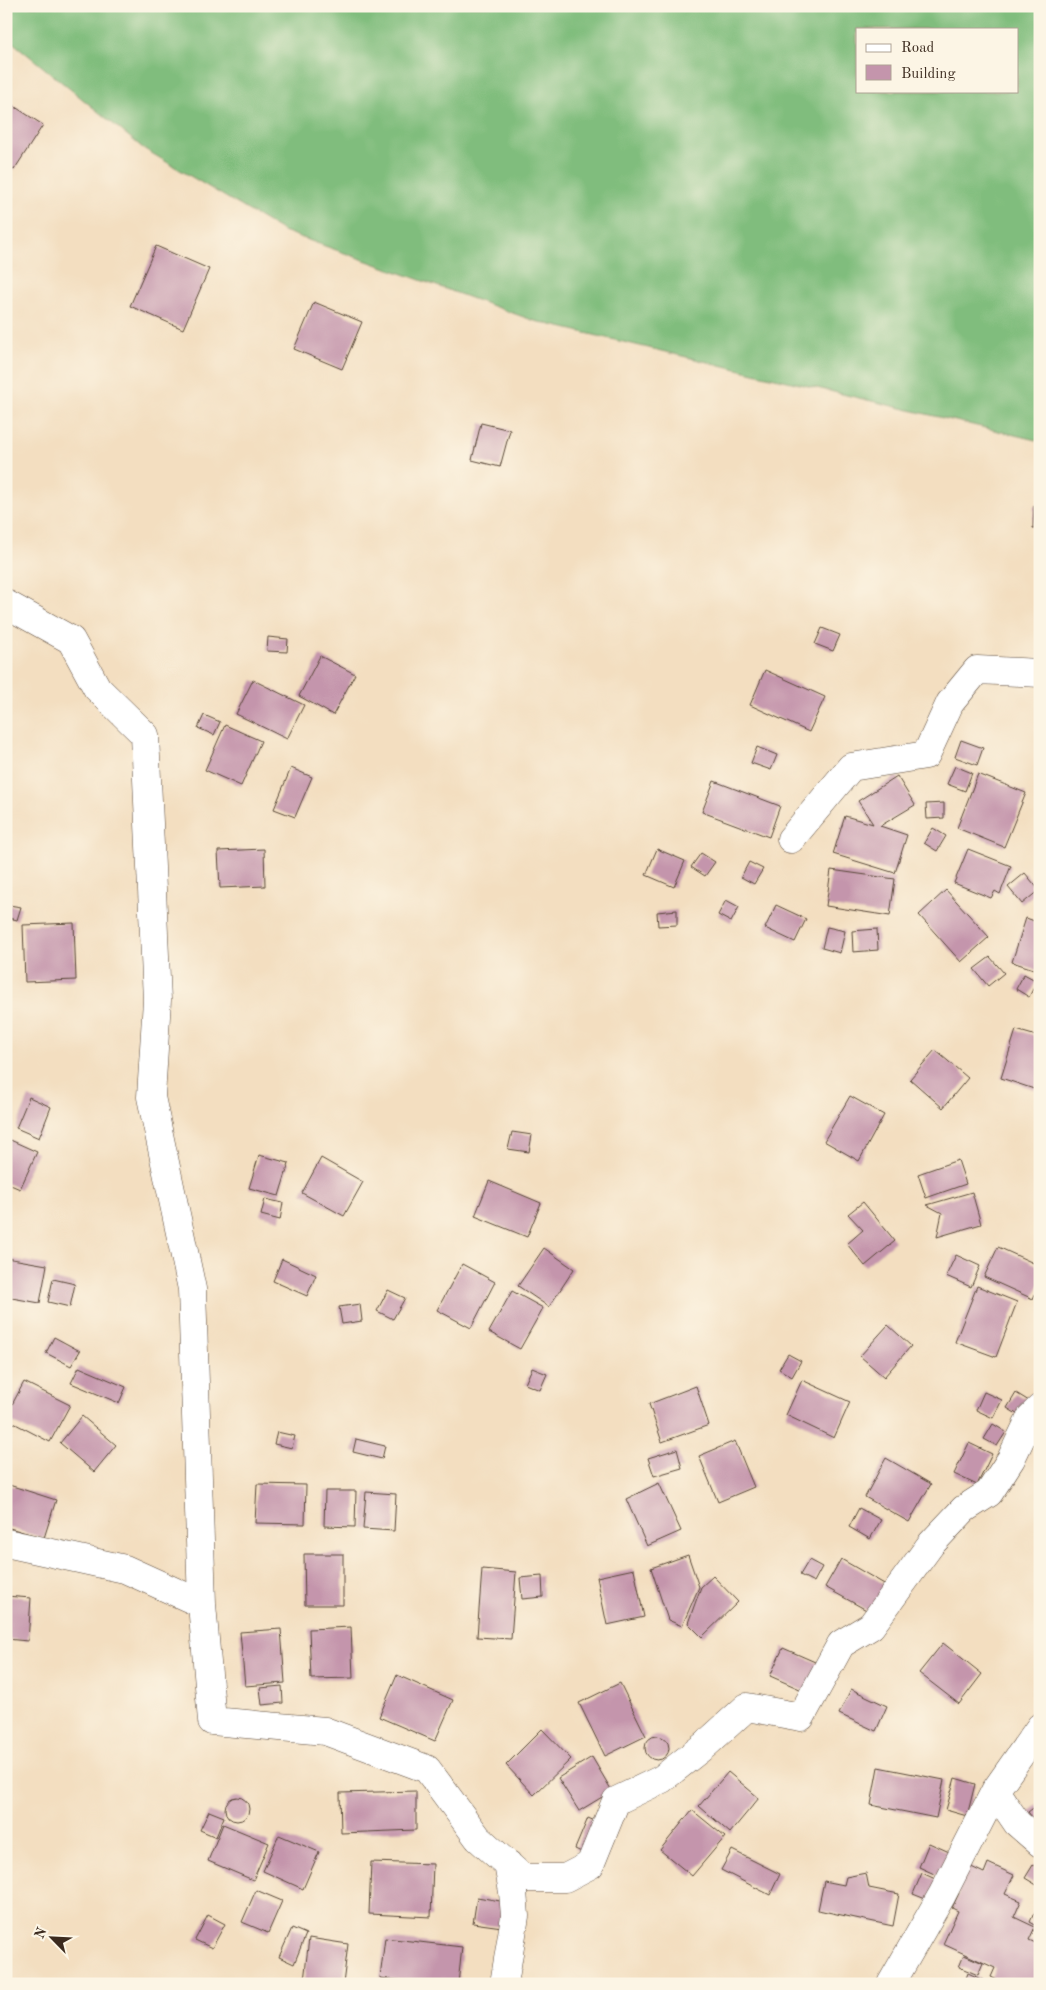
<svg xmlns="http://www.w3.org/2000/svg" width="1046" height="1990" viewBox="0 0 1046 1990" font-family="'Old Standard TT',serif">
	<style>
		.forest { fill: #80bd7d; stroke: #5e744e; fill-rule: evenodd }
		.building { fill: #c495ac }
		.lines { fill: none; stroke-linecap: round; stroke-linejoin: round }
		.minor-casing { stroke: #574536; stroke-width: 29 }
		.minor { stroke: #fff; stroke-width: 28 }
	</style>
	<rect width="100%" height="100%" fill="#fcf5e5"/>
	<filter id="ink" filterUnits="userSpaceOnUse"><feTurbulence type="fractalNoise" baseFrequency=".02" numOctaves="2"/><feDisplacementMap in="SourceGraphic" scale="10" xChannelSelector="R" yChannelSelector="G"/><feConvolveMatrix kernelMatrix="1 2 1 2 8 2 1 2 1" color-interpolation-filters="sRGB"/></filter>
	<filter id="wash" filterUnits="userSpaceOnUse"><feTurbulence type="fractalNoise" baseFrequency=".0096" numOctaves="4" result="noise"/><feDisplacementMap in="SourceGraphic" scale="20" xChannelSelector="R" yChannelSelector="G"/><feGaussianBlur stdDeviation="1.12" result="paint"/><feColorMatrix in="noise" values="0 0 0 0 0 0 0 0 0 0 0 0 0 0 0 0 0 1.4 0 .05"/><feComposite in="paint" operator="in"/></filter>
	<g filter="url(#wash)">
		<rect width="100%" height="100%" fill="#f3dec0"/>
		<path class="forest" d="M6,6H1040V441L535,321L283,231L143,148L6,37ZM857,29H1017V91H857Z"/>
		<g id="blocks">
			<path class="building" d="M6,101L43,125L14,170L6,165Z
				M156,246L209,269L183,329L130,306Z
				M314,302L362,322L342,369L294,349Z
				M481,423L510,430L500,467L472,460Z
				M1034,506H1040V528H1033Z
				M822,628L840,635L833,651L815,644Z
				M268,637L288,639L287,652L267,651Z
				M320,656L355,674L333,715L299,696Z
				M765,670L825,697L809,732L750,705Z
				M253,680L304,705L287,739L236,714Z
				M204,715L220,722L214,735L198,728Z
				M225,725L261,741L241,786L205,770Z
				M961,740L983,748L977,765L955,757Z
				M757,747L777,755L771,770L751,763Z
				M955,766L972,773L965,791L947,784Z
				M291,768L312,777L295,817L274,809Z
				M978,774L1026,793L1004,847L957,828Z
				M897,776L915,805L880,826L907,835L895,873L833,854L845,816L873,824L858,801Z
				M714,781L780,806L769,837L702,812Z
				M944,803V818L927,819L926,804Z
				M933,828L946,836L937,851L924,843Z
				M264,849L265,886L220,888L218,851Z
				M657,849L685,861L674,887L646,875Z
				M968,849L1011,866L1000,894L995,891L991,898L954,883Z
				M701,853L715,862L705,876L691,867Z
				M749,862L763,869L754,884L741,877Z
				M831,870L895,879L890,916L826,906Z
				M1025,873L1039,890L1022,904L1008,887Z
				M946,890L989,937L961,962L919,915Z
				M726,900L739,907L731,922L718,915Z
				M9,905L21,907L17,920L6,917Z
				M776,905L806,919L795,942L765,928Z
				M677,910V925L658,926L657,912Z
				M1026,918L1040,923V971L1012,962Z
				M74,923L76,980L25,982L23,925Z
				M827,927L845,931L840,953L822,948Z
				M877,929L878,950L853,952L852,931Z
				M990,957L1004,973L988,986L974,969Z
				M1024,974L1037,981L1029,997L1016,989Z
				M1016,1030L1040,1037V1091L1001,1078Z
				M935,1050L968,1078L943,1108L910,1079Z
				M850,1096L884,1115L859,1161L824,1141Z
				M29,1097L51,1107L39,1138L16,1128Z
				M512,1132L532,1135L529,1152L508,1149Z
				M6,1138L37,1152L20,1189L6,1183Z
				M259,1155L289,1163L279,1196L249,1188Z
				M321,1158L363,1182L344,1216L302,1193Z
				M958,1160L966,1184L926,1198L918,1174Z
				M489,1181L541,1203L527,1237L475,1216Z
				M972,1192L981,1224L937,1237L942,1213L927,1205Z
				M265,1199L283,1203L280,1220L261,1215Z
				M863,1202L895,1241L865,1266L847,1244L863,1230L848,1214Z
				M998,1247L1040,1266V1283L1033,1299L984,1277Z
				M544,1248L574,1269L549,1307L518,1286Z
				M956,1255L980,1266L971,1287L946,1276Z
				M6,1258L47,1265L40,1303L6,1297Z
				M282,1259L316,1275L307,1296L273,1281Z
				M462,1264L495,1282L471,1328L437,1310Z
				M53,1279L75,1284L70,1307L48,1302Z
				M977,1286L1017,1302L996,1357L955,1342Z
				M388,1290L405,1298L393,1319L377,1311Z
				M512,1291L543,1308L520,1349L489,1332Z
				M360,1304L362,1321L342,1324L339,1307Z
				M888,1325L911,1346L884,1377L860,1356Z
				M54,1337L80,1351L71,1366L46,1353Z
				M788,1354L801,1361L792,1377L779,1369Z
				M79,1367L126,1387L119,1403L71,1383Z
				M532,1368L547,1374L540,1390L525,1384Z
				M802,1380L850,1402L834,1438L786,1415Z
				M24,1382L70,1405L50,1442L6,1419V1416Z
				M696,1386L709,1425L662,1442L649,1404Z
				M984,1392L1002,1400L993,1418L976,1410Z
				M1016,1393L1029,1401L1020,1416L1007,1408Z
				M82,1416L116,1445L94,1472L60,1443Z
				M993,1424L1006,1432L997,1446L984,1439Z
				M277,1432L295,1436L292,1448L274,1444Z
				M356,1439L385,1446L382,1459L353,1452Z
				M735,1441L754,1487L718,1502L699,1456Z
				M969,1443L992,1454L977,1485L954,1474Z
				M677,1449L682,1468L654,1476L648,1458Z
				M886,1458L931,1484L909,1522L865,1497Z
				M659,1483L681,1531L647,1546L626,1499Z
				M6,1484L56,1500L44,1538L6,1527Z
				M257,1484L306,1485L305,1524L255,1523Z
				M325,1491H356L355,1527L324,1526Z
				M366,1492L396,1494L394,1531L363,1529Z
				M859,1508L881,1520L870,1539L849,1527Z
				M304,1554H343V1605H305Z
				M688,1555L699,1587L682,1626L668,1620L651,1568Z
				M841,1559L886,1585L870,1612L825,1587Z
				M809,1560L822,1567L814,1582L800,1575Z
				M482,1569L516,1572L511,1639L477,1637Z
				M634,1569L644,1617L607,1625L597,1577Z
				M542,1576L543,1597L522,1599L520,1578Z
				M713,1576L738,1602L702,1637L688,1623L701,1587Z
				M6,1596L31,1598L28,1641L6,1639Z
				M351,1627L353,1678L311,1679L309,1629Z
				M281,1629L285,1683L245,1686L240,1632Z
				M943,1643L982,1674L959,1704L919,1673Z
				M783,1648L822,1665L809,1693L770,1676Z
				M397,1675L453,1700L435,1741L379,1717Z
				M620,1683L646,1736L605,1756L579,1703Z
				M282,1686L283,1703L262,1705L260,1688Z
				M851,1689L887,1706L876,1731L839,1714Z
				M542,1729L571,1759L534,1795L506,1765Z
				M645 1748a12 12 0 1 1 24 0a12 12 0 1 1-24 0Z
				M592,1757L612,1791L579,1811L558,1778Z
				M878,1767L944,1780L936,1818L871,1805Z
				M728,1772L759,1798L730,1833L699,1806Z
				M955,1778L975,1784L967,1816L946,1810Z
				M416,1791V1830L341,1833L340,1793Z
				M225 1809a12 12 0 1 1 24 0a12 12 0 1 1-24 0Z
				M1040,1803V1827L1028,1812Z
				M692,1810L725,1837L692,1876L660,1850Z
				M209,1811L224,1817L216,1837L200,1830Z
				M588,1818L602,1824L588,1855L575,1849Z
				M223,1824L269,1843L253,1880L208,1861Z
				M279,1835L319,1852L303,1889L263,1871Z
				M929,1843L956,1855L945,1879L919,1867Z
				M732,1850L780,1874L770,1895L721,1870Z
				M371,1862L433,1864L431,1917L369,1914Z
				M988,1863L1014,1875L1005,1894L1021,1901L1014,1917L1035,1927L1029,1940L1040,1945V1984H1005L991,1977L995,1968L943,1944L958,1911L952,1908L959,1893L955,1891L967,1865L984,1873Z
				M1033,1865L1040,1869V1887L1025,1878Z
				M866,1873L869,1888L899,1894L893,1926L818,1910L824,1881L844,1885L846,1877Z
				M922,1873L942,1882L933,1902L913,1894Z
				M256,1890L282,1901L268,1933L242,1922Z
				M477,1897L506,1902L502,1927L473,1923Z
				M1034,1913L1040,1917L1039,1927L1030,1922Z
				M208,1915L225,1924L212,1948L195,1940Z
				M292,1928L306,1934L294,1964L279,1957Z
				M309,1938L348,1944L343,1984L304,1981Z
				M385,1938L462,1947L458,1984H429L380,1978Z
				M964,1955L983,1963L978,1975L959,1967Z
				M968,1973L983,1980L982,1984H964Z"/>
		</g>
	</g>
	<g filter="url(#ink)">
		<use href="#blocks" fill-opacity="0" stroke="#574536" stroke-width="1"/>
		<g class="lines">
			<g class="minor-casing">
				<path id="minor" d="M6,604L71,640L97,688L145,735L157,1000L151,1097L192,1289L202,1604L212,1721L325,1731L427,1769L478,1838L523,1878H565L590,1865L616,1801L662,1779L705,1745L747,1707L801,1717L841,1644L871,1626L931,1544L964,1509L989,1493L1011,1459L1031,1417L1040,1408
					M791,839L851,767L926,755L950,703L977,670L1040,673
					M6,1543L125,1569L202,1604
					M995,1791L1017,1823L1040,1843
					M504,1984L515,1916L513,1892L508,1864
					M891,1984L942,1895L995,1791L1040,1727"/>
			</g>
			<use href="#minor" class="minor"/>
		</g>
	</g>
	<rect width="1046" height="1990" fill="none" stroke="#fcf5e5" stroke-width="25"/>
	<rect x="856" y="28" width="162" height="65" fill="#fcf5e5" stroke="#afa495"/>
	<rect x="866" y="44" width="25" height="8" fill="#ffffff" stroke="#afa495"/>
	<text x="901" y="52" font-size="15" fill="#3b2a1e">Road</text>
	<rect x="866" y="65" width="25" height="15" fill="#c495ac" stroke="#afa495"/>
	<text x="901" y="78" font-size="15" fill="#3b2a1e">Building</text>
	<g transform="translate(52 1938) rotate(294)" stroke="#fcf5e5" stroke-width="4" paint-order="stroke">
	<path d="M0-4L9 19L0 12L-9 19Z" fill="#3b2a1e"/>
	<text y="-8" font-size="14" font-weight="bold" text-anchor="middle" fill="#3b2a1e">N</text>
	</g>
</svg>
